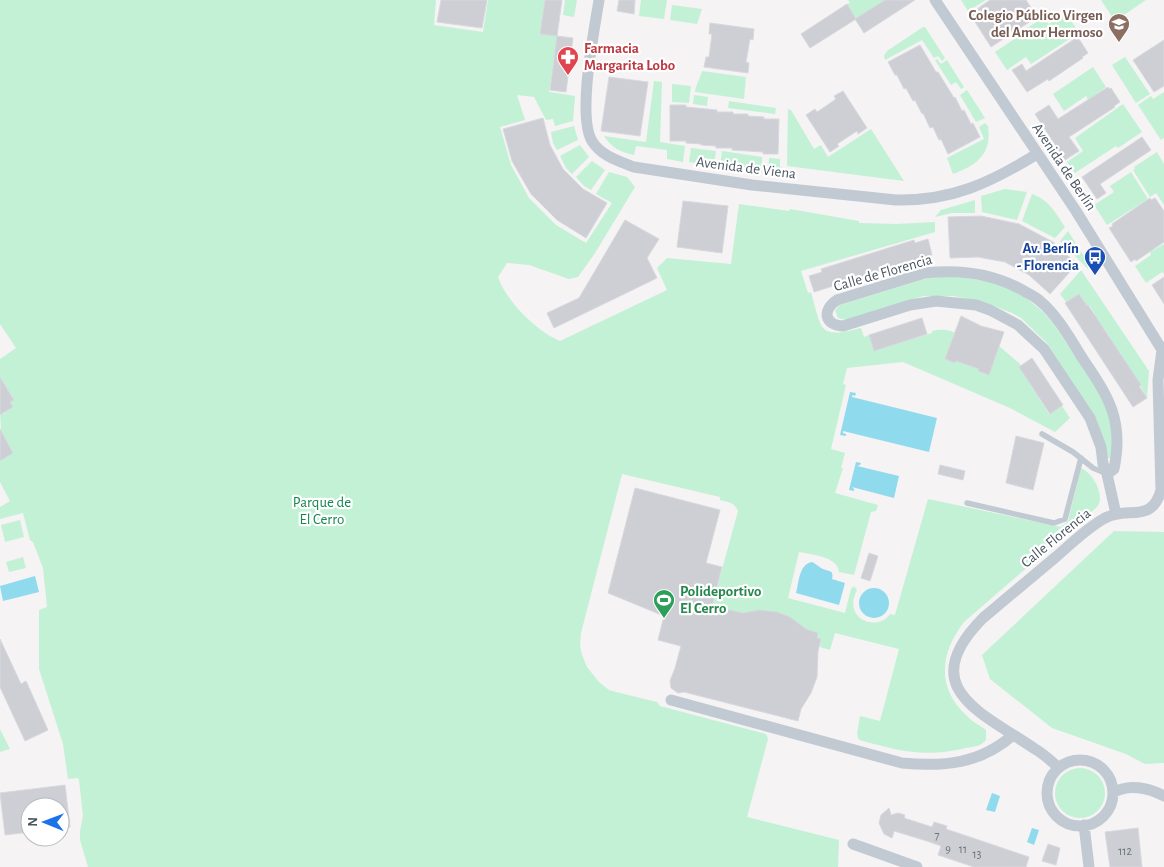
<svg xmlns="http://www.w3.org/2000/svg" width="1164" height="867" viewBox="0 0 1164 867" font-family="'Alegreya Sans',sans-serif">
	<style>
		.green { fill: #c3f1d5 }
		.water { fill: #90daee }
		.building { fill: #cdcfd5; stroke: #d7d9de }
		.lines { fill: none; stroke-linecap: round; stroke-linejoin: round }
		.service { stroke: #c1cad2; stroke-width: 5.5 }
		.minor { stroke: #c1cad2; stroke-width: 11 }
		.labels { text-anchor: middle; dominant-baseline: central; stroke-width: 4.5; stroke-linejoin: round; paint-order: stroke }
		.number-label { font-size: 12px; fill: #6b747e }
		.education-label { font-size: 15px; font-weight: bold; fill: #785e54; stroke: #fff; text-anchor: end }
		.health-label { font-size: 15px; font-weight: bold; fill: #be3a42; stroke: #fff; text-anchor: start }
		.street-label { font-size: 15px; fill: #4a5661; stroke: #fff }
		.transit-label { font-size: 15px; font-weight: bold; fill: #164399; stroke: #fff; text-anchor: end }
		.park-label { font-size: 15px; fill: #17864f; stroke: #fff }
		.leisure-label { font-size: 15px; font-weight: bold; fill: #27864d; stroke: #fff; text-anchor: start }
	</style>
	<rect width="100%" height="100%" fill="#f5f3f3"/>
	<path class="green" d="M0,0H436L434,25L483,32L488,0H545L540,34L557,36L549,92L575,96L573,121L555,126L553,119L546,120L534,97L517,95L525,120L500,127L511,165L529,198L556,225L586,243L612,203L596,194L609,172L627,177L635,187L595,253L578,277L569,279L529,265L507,263L498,277C506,301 537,332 560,341L667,290L657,268L667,258L731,264L739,204L789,211L790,209L859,221V223L896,224L935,222V232L801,271L808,293L811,292C822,331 818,339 861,328L864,337L869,335L874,351L932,333V331C940,329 948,329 955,333L945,359L955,363L956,361L979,369L978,371L988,375L999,346L1019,363L1021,366L1019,367L1049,414L1062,406L1070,418L1055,432L1010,408L903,362L847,368L843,384L846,385L831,449L845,453L841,468H843L835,493L878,505L876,511L871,512L854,575L839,572C837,556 813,555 799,552L788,598L845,613L851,589L854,586L857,590C854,596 852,602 854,609C859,625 882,627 890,614L895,615L928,499L1061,527L1068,521L1081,468C1093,473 1106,496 1097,507L964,622C940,653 936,688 967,716C972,722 980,725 986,730V740C981,746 974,747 966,748C922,758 901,751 859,740L857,734L860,716L880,721L899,649L835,633L830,650L820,647L821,639L817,638L818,633L806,629L790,617L777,612L760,610L743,613L712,606L738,511C734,502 728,502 720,500V497L622,474L581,633L580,646L582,655L587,667L599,682L609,690L616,692L657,702L660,706L766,734L768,739L747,817L839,840L838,867H88L80,840V831L83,816L79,780L78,778L68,779L63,744L39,669V610L47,607L43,568L33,542L30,540L23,513L0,519V507L10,501L0,482V461L13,453L1,431L0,409L3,414L13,407L10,402L14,399L0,377V359L16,348L0,324Z
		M565,0H577L574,17L563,15Z
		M641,0H667L664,19L639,16Z
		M848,0H885L856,19L847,4L850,3Z
		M961,0H986L968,11Z
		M1101,0H1146L1115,21Z
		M672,5L702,9L697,24L670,20Z
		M1062,13L1067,14L1079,33L1031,64L1026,57L1007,70L995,52L1016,38L1015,36L1046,16L1048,24L1057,20Z
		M923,27H925L945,58L942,61L938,56L934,58L922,40L885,60L884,56L887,51Z
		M1125,57L1150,94L1136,103L1112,65Z
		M937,59L941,64L947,60L964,87L961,89L956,82L951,85L935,60Z
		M1093,67L1106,87L1088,100L1086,96L1064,111L1053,94Z
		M702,71L746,77L744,99L695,92C696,84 700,79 702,71Z
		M654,81L662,82L660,142L685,146L683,162L667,159V150L636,146L634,155C620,152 612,148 604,136L646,142Z
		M672,84L691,86L689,103L672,102Z
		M967,90L985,118L976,122L960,95Z
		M1164,92V138L1161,140L1138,105L1151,96L1153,99Z
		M694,95L708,97L707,106L693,104Z
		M729,101L776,108L775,114L728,108Z
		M1123,104L1142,132L1118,148L1116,146L1075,173L1067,162L1083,151L1075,138Z
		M788,109L791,110L814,149L821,145L828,157L871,129L904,181L787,166Z
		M985,123L988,126C992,154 977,165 953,174L947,158L984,139L979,127Z
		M574,126L578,140L557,150L553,143L551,132Z
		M580,145L589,157L572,174L566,168L560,156Z
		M691,148L716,151L714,166L689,162Z
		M722,151L762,157V173L720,167Z
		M1157,152L1164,164V205L1156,193L1150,197L1133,170L1135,169L1134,167Z
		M769,158L780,159V166L787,176L768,174Z
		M592,161L605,170L591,190L584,186L576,177Z
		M1131,172L1148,199L1107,225L1094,205L1114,192L1110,186Z
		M1005,189L1027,192L1017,220L982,212L981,196Z
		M1032,194C1049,200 1055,212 1065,227L1055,238L1022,221Z
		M975,200V213H952L935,217L941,210Z
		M1068,231L1087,261L1088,269L1060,241Z
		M1164,244V274L1162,272L1146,283L1135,266L1151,255L1150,252Z
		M1081,270L1149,371L1147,398L1135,376L1133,377L1124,363L1125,361L1120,352L1118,353L1108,339L1110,337L1104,329L1102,330L1093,315L1095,314L1089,305L1087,306L1079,294L1066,302L1060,294Z
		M938,277C976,276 1015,284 1044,313C1056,325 1065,342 1075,356C1090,377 1109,400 1112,427C1113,437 1112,448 1112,458H1107C1104,442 1101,428 1093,414L1046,342L1021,318L1012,313L984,302L953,296H923L846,320L838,318L835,310L840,305L925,279Z
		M20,520L24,537L5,542L1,525Z
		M1114,531L1164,532V763L1145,764L1126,754L1052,728L990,679L982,655Z
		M23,557L26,568L9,572L6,562Z
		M0,729L10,749L0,752Z
		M1055 793a25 25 0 1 1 50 0a25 25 0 1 1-50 0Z"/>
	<path class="water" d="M850,392L856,393L855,396L852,395V397L937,418L929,452L843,431V433L846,434V436L840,435Z
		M856,462L861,463L860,465L857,466L899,476L894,498L852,487L854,489V491L849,490Z
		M812,562C815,563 819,567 823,569C830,572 834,570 832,579L845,583L839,605L796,593C799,582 799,564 812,562Z
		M35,576L39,592L3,601L0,586Z
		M859 603a15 15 0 1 1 30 0a15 15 0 1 1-30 0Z
		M992,793L1000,796L995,812L986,810Z
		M1032,828L1039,830L1034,845L1027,842Z"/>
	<path class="building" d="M441,0H487L482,28L437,22Z
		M545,0H562L557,36L540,34Z
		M619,0H635L634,14L617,11Z
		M885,0H915L864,33L855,19Z
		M990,0H1026L1037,17L991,47L970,14Z
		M847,4L856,19L810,48L801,34Z
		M710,23L754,29L753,40L750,39L746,62L749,63L748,73L704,67L706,57H709L712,34H709Z
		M557,36L573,38L566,92L550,90Z
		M1076,38L1077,40L1079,39L1088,53L1082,57L1083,58L1049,81L1048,79L1027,92L1012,70L1022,64L1026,71Z
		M1164,40V86L1154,92L1133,60Z
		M920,45L936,72H938L954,98L955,97L962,111L964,110L971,124L973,123L980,137L948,154L941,139L939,140L933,127L930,128L923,113L922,114L915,100L913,101L906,88L904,89L897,75H895L888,62Z
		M609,77L648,82L640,136L601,131Z
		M1108,87L1109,89L1111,88L1120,102L1114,106L1115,107L1069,137L1079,151L1065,160L1035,114L1049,105L1058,119Z
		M843,91L867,128L858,134L857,131L837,144L839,146L830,152L806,115L815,109L817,112L826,106L836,99L834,96Z
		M670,105H686V107L717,110V112H733V114H748V116L764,117V119H779L778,154H763V152L732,150V148H716V146L701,145V144L686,143V141H670Z
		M543,118L550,145L563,169L583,189L607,203L586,238L557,220L531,194L512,161L503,129Z
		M1142,137L1151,150L1100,184L1106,193L1097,199L1082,177Z
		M1150,198L1151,200L1155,198L1164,211V242L1136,261L1135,259L1131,262L1109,228L1113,226L1112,224Z
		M683,201L728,206L722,253L677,247Z
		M981,216L1019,224L1053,242L1077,264L1050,294L1029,275L1005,262L978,257L950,258L948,217Z
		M625,220L659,239L647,258L657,278L554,328L547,313L579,298Z
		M928,239L932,255L814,292L809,276L822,272L821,269L914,240L915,243Z
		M1164,277V304L1152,285Z
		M1079,294L1087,306L1088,305L1141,385L1139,386L1147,398L1133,407L1065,303Z
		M961,316L981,326L1004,332L989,375L978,371L979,369L956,361L955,363L945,359Z
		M922,318L927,334L874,351L869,335Z
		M1032,358L1063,405L1050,414L1019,367Z
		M0,377L14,400L10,402L13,407L0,415Z
		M0,429L13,453L0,461Z
		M1016,436L1044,443L1033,490L1006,483Z
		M940,465L965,471L963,480L938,474Z
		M635,488L720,510L706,563L722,567L712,606L743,613L760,610L777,612L790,617L806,629L818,633L817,638L821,639L818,651L817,677L811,693L801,709L798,721L684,692L678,693L671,688L670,681L675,668L681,646L658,640L664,616L608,593Z
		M869,553L878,556L870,581L861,578Z
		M0,639L21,684L26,681L48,730L25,741L0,687Z
		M65,785L70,827L60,828V807H30V832L5,835L0,793Z
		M889,808L891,815L898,813L905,815L904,818L932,827L934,822L947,826L946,829L1029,857L1026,867H974L938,855L941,846L927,841L894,831L892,838L884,834L879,823L881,815Z
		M1138,828L1142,867H1110L1105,832Z
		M1048,844L1060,848L1056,865L1042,861Z"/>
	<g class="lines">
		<path class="service" d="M1042,434L1073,452L1093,468L1105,473
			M967,503L1054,523L1065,519L1081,458"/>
		<path class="minor" d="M599,0C594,32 577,116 592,141C601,156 619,161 634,167L752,185L896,200C952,201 990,183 1037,154
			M935,0L1076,211L1164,353
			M1107,474L1114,469C1124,421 1109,397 1083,359C1071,340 1058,316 1040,301C1036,297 1029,294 1024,291C993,273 960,269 925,273L837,300C822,310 824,325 843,326L910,305L936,301L976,305L990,310L1018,325L1044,349L1090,418L1101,447L1103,464L1107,474L1116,514
			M671,700L902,763C944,767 980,764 1013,735
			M1047 793a33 33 0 1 1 66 0a33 33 0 1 1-66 0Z
			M1059,768C1051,761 1044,754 1035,749C981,712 914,688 983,618C1008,597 1032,577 1057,556C1072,543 1087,528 1105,518C1128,506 1152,524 1161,490L1158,380L1162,350
			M1113,793C1128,783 1149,788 1164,796
			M1084,825L1089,867
			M853,844L917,867"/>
	</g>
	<defs>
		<g id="school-pin" transform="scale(1.125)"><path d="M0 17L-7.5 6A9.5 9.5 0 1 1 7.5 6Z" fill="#8d6e63" stroke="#fff"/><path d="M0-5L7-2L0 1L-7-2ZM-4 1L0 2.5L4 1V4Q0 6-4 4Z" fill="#fff"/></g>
		<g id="pharmacy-pin" transform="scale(1.125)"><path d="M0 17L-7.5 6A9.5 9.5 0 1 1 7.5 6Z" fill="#e0444e" stroke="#fff"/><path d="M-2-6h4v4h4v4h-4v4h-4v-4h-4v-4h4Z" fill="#fff"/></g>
		<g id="bus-pin" transform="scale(1.125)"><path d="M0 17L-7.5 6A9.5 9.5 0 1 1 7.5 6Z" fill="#1a4fb4" stroke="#fff"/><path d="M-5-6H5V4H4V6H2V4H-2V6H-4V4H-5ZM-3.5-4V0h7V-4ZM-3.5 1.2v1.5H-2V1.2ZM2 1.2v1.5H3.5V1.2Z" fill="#fff"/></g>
		<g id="stadium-pin" transform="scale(1.125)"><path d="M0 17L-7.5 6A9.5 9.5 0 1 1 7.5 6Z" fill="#2e9e5b" stroke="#fff"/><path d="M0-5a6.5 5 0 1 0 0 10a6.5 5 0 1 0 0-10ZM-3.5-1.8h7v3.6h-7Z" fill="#fff"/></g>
	</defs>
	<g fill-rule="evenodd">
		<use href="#school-pin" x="1119" y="24"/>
		<use href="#pharmacy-pin" x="568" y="57"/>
		<use href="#bus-pin" x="1095" y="257"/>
		<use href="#stadium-pin" x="664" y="600"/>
	</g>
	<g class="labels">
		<g class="number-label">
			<text x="937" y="835">7</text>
			<text x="948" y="849">9</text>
			<text x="963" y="849">11</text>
			<text x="1125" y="851">112</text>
			<text x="977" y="854">13</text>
		</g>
		<g class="education-label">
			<text x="1103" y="15">Colegio Público Virgen<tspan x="1103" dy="17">del Amor Hermoso</tspan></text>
		</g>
		<g class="health-label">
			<text x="584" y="48">Farmacia<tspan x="584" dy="17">Margarita Lobo</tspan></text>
		</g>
		<g class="street-label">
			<text transform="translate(1064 167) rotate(56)">Avenida de Berlín</text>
			<text transform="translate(746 168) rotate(7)">Avenida de Viena</text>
			<text transform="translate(883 273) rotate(-16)">Calle de Florencia</text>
			<text transform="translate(1056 538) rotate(-39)">Calle Florencia</text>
		</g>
		<g class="transit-label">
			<text x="1079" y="248">Av. Berlín<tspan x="1079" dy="17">- Florencia</tspan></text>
		</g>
		<g class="park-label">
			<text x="322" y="502">Parque de<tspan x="322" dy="17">El Cerro</tspan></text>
		</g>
		<g class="leisure-label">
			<text x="680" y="591">Polideportivo<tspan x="680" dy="17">El Cerro</tspan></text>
		</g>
	</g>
	<g transform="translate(45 822) rotate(271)"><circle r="24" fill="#ffffff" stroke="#b7bbc0"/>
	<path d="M0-4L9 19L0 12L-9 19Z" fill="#1a73e8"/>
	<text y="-8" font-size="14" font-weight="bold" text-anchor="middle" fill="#4a5661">N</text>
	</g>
</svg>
